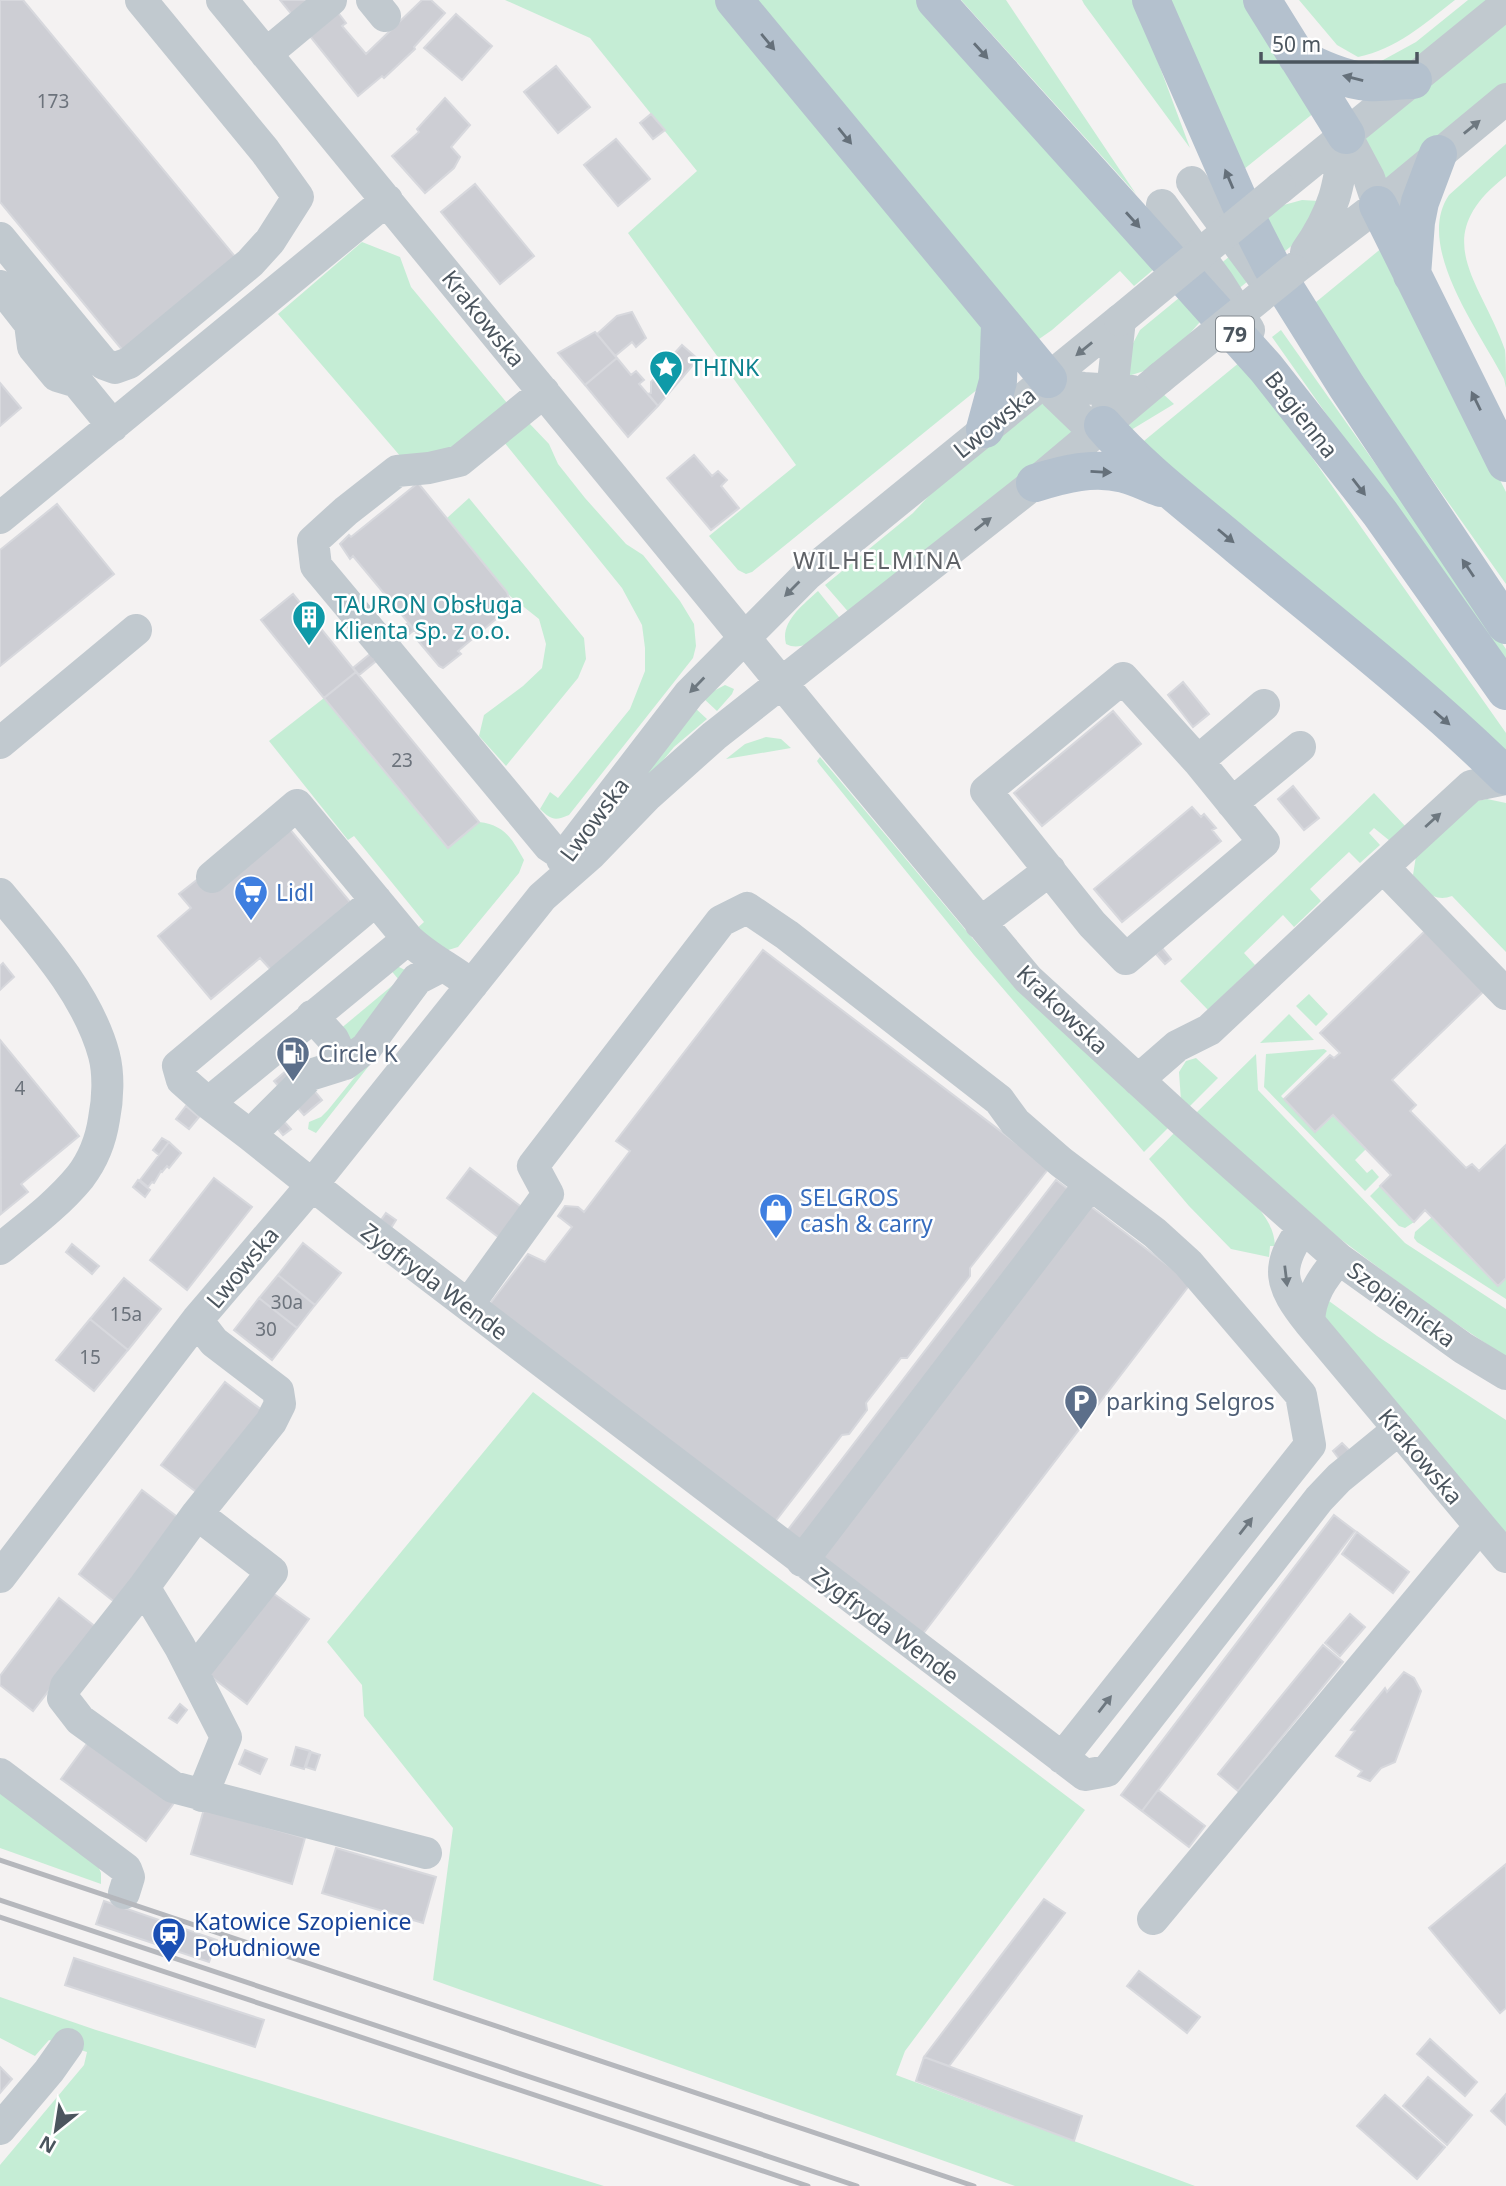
<svg xmlns="http://www.w3.org/2000/svg" width="1506" height="2186" viewBox="0 0 1506 2186" font-family="'Noto Sans',sans-serif">
	<style>
		.green { fill: #c5edd5 }
		.building { fill: #cdced4; stroke: #d7d8dd; stroke-width: 2 }
		.lines { fill: none; stroke-linecap: round; stroke-linejoin: round }
		.minor { stroke: #c1c9cf; stroke-width: 32 }
		.major { stroke: #b4c1ce; stroke-width: 38 }
		.rail { stroke: #b5b7bc; stroke-width: 5 }
		.minor-bridge { stroke: #c1c9cf; stroke-width: 32 }
		.oneway { fill: #65707a }
		.oneway2 { fill: #6e7880 }
		.labels { text-anchor: middle; dominant-baseline: central; stroke-width: 5; stroke-linejoin: round; paint-order: stroke }
		.number-label { font-size: 19px; fill: #6c737c }
		.shield { fill: #fff; stroke: #81888e; stroke-width: 2 }
		.shield-label { font-size: 21px; font-weight: bold; fill: #4b555e }
		.street-label { font-size: 23px; fill: #4b555e; stroke: #fff }
		.culture-label { font-size: 23px; fill: #0d838f; stroke: #fff; text-anchor: start }
		.shop-label { font-size: 23px; fill: #366cbe; stroke: #fff; text-anchor: start }
		.service-label { font-size: 23px; fill: #4e5e75; stroke: #fff; text-anchor: start }
		.transit-label { font-size: 23px; fill: #164399; stroke: #fff; text-anchor: start }
		.neighbourhood-label { font-size: 24px; letter-spacing: 2px; fill: #5f6267; stroke: #fff }
	</style>
	<rect width="100%" height="100%" fill="#f4f2f2"/>
	<path class="green" d="M505,0H719L981,321L989,380L752,572L746,574L738,570L709,536L796,465L628,233L697,171L590,38Z
		M749,0H921L1160,264L1134,286L1120,271L1052,330L1032,344Z
		M961,0H1006L1136,194Z
		M1082,0H1135L1190,148L1084,4Z
		M1168,0H1249L1315,112L1238,174Z
		M1299,0H1455C1424,24 1397,49 1358,57L1337,45Z
		M1468,0H1494L1415,62L1374,65L1416,42Z
		M1506,19V83L1383,183L1359,139Z
		M1506,144V176C1426,238 1481,280 1505,350C1506,361 1506,376 1506,388L1504,379C1480,332 1414,246 1449,195Z
		M1302,200L1319,201L1300,239L1206,315L1171,355L1154,368L1128,376L1130,349L1140,330L1230,256L1280,206Z
		M362,242L400,257L411,287L507,403L447,451L401,457L278,314Z
		M1383,247L1506,492V584L1310,307Z
		M1281,330L1506,649V669L1272,337Z
		M1240,362L1311,456L1506,733V756L1139,445Z
		M1162,393L1174,404L1131,430L1128,422Z
		M1044,395L1078,428L851,615L825,585L913,513L936,488Z
		M529,423L549,444L558,464L585,498L626,544L643,555L680,601L694,624L696,646L693,658L569,815C555,821 551,820 540,809L550,792L558,798L630,709L645,671V648L642,625L622,588L500,437Z
		M469,498L584,638L586,659L578,678L506,766L479,736L484,715L523,686L542,668L546,644L539,619L510,596L447,518Z
		M818,591L843,622C828,631 804,654 786,644C780,622 803,605 818,591Z
		M725,685L734,689L732,694L717,711L702,697Z
		M324,698L448,848L479,822C505,825 512,839 524,860L519,873L458,947L445,951L412,933L424,922L354,836L348,840L269,741Z
		M694,707L707,719L674,747L642,786L635,789Z
		M766,737L781,739L791,748L726,759L745,744Z
		M820,757L979,946L1011,979L1170,1126L1144,1152L974,955L819,764L817,761Z
		M1374,793L1407,828L1390,841L1374,828L1369,833L1380,845L1360,863L1349,852L1310,889L1321,901L1294,927L1283,915L1244,953L1255,965L1208,1010L1180,981Z
		M1487,799L1506,803V952L1452,896C1434,903 1421,890 1413,875L1416,856L1472,802Z
		M397,966L405,970L354,1047L339,1030L399,980L389,968Z
		M427,988V992L316,1133L308,1129L309,1122L321,1117L328,1110Z
		M1309,994L1328,1014L1316,1026L1296,1006Z
		M1289,1014L1314,1040L1260,1043Z
		M1324,1049L1327,1051L1281,1096L1316,1132L1333,1116L1366,1149L1355,1160L1367,1173L1372,1169L1379,1177L1365,1191L1264,1087L1266,1054Z
		M1256,1054L1258,1090L1405,1243L1506,1309V1357L1427,1304L1339,1238L1195,1114Z
		M1196,1058L1218,1078L1188,1108L1181,1101L1179,1072L1186,1061Z
		M1176,1131L1257,1206C1267,1219 1274,1229 1275,1246H1270L1269,1257L1231,1249L1189,1206L1149,1159Z
		M1380,1186L1414,1222L1405,1228L1399,1226L1370,1196Z
		M1432,1217L1498,1286L1506,1278V1299L1417,1242L1414,1238L1415,1232Z
		M1329,1301L1377,1336L1506,1420V1540L1319,1312Z
		M533,1392L1085,1810L905,2051L896,2075L1195,2186H1015L433,1980L453,1828L364,1716L362,1685L327,1642Z
		M0,1789L98,1866L101,1873V1884L0,1848Z
		M0,1997L96,2030L604,2186H0V2165L84,2065L87,2052L49,2040L35,2056L0,2038Z"/>
	<path class="building" d="M0,0H23L237,259L124,352L0,202Z
		M280,0H322L293,16Z
		M422,0H431L445,13L414,47L415,49L384,78L382,76L358,96L305,30L333,6L346,23L342,26L366,54Z
		M456,14L492,46L462,80L424,48Z
		M556,66L590,107L558,133L524,92Z
		M445,98L470,125L451,147L460,157L454,168L425,193L392,156L419,132L417,129Z
		M651,114L665,130L653,139L640,123Z
		M616,139L650,179L618,206L584,165Z
		M475,184L534,256L500,284L441,212Z
		M632,312L646,338L636,347L632,342L615,356L597,334L617,316Z
		M595,332L617,358L585,385L558,353Z
		M682,345L698,359L658,406L648,394L651,393V382L659,374L654,370L661,362L664,365Z
		M617,358L631,375L636,371L644,380L639,384L658,406L628,437L585,385Z
		M0,383L21,408L0,426Z
		M694,455L712,476L718,471L727,480L721,486L739,508L711,530L667,478Z
		M418,483L507,592L510,601L503,613L458,651L461,654L443,668L439,666L414,636L417,633L353,556L350,559L340,544L349,535L351,537Z
		M57,504L114,574L0,666V550Z
		M293,594L356,672L324,698L261,620Z
		M408,623L414,630L359,675L353,668Z
		M356,672L479,822L448,848L324,698Z
		M1183,682L1209,714L1193,727L1168,695Z
		M1113,711L1141,744L1042,826L1014,793Z
		M1293,786L1319,818L1304,830L1278,799Z
		M1192,807L1201,817L1204,814L1216,828L1212,830L1221,841L1122,922L1094,889Z
		M288,827L350,902L272,971L260,958L211,999L158,936L191,908L179,894L203,875Z
		M1425,931L1484,991L1392,1080L1416,1105L1410,1111L1466,1168L1472,1164L1479,1171L1506,1145V1278L1498,1286L1425,1210L1414,1222L1380,1186L1391,1175L1333,1115L1315,1132L1284,1099L1330,1055L1334,1058L1340,1053L1320,1033Z
		M1162,948L1171,959L1165,964L1156,954Z
		M763,950L1049,1168L970,1268V1276L907,1358H901L866,1403L867,1410L849,1434L842,1435L774,1523L489,1305L528,1254L545,1262L572,1227L558,1216L565,1206L578,1207L584,1212L630,1151L616,1141Z
		M3,963L14,977L0,990V966Z
		M0,1040L79,1136L21,1184L28,1192L1,1214Z
		M293,1065L322,1100L304,1115L274,1081Z
		M186,1106L199,1117L189,1129L176,1119Z
		M281,1118L291,1129L283,1135L274,1124Z
		M162,1138L169,1142L159,1155L153,1150Z
		M169,1142L181,1153L169,1168L167,1166L162,1172L161,1171L154,1183L152,1182L148,1187L140,1180Z
		M470,1168L524,1209L501,1239L447,1198Z
		M214,1178L252,1207L187,1290L150,1260Z
		M138,1180L150,1190L145,1197L133,1187Z
		M1056,1180L1191,1283L922,1635L787,1531Z
		M386,1213L396,1220L391,1228L381,1220Z
		M303,1243L341,1273L315,1305L278,1275Z
		M72,1244L99,1266L92,1274L66,1252Z
		M278,1275L315,1305L297,1328L259,1298Z
		M124,1278L161,1309L128,1350L90,1319Z
		M259,1298L297,1328L272,1360L234,1330Z
		M90,1319L128,1350L94,1391L56,1360Z
		M225,1382L263,1411L199,1494L161,1465Z
		M1342,1443L1350,1451L1340,1460L1333,1451Z
		M142,1490L180,1519L116,1603L79,1574Z
		M1334,1515L1355,1531L1142,1811L1121,1795Z
		M1357,1532L1409,1572L1393,1593L1342,1554Z
		M270,1591L309,1619L247,1704L209,1675Z
		M59,1598L97,1628L33,1711L0,1685V1676Z
		M1350,1614L1365,1627L1340,1656L1325,1643Z
		M1323,1645L1343,1662L1238,1791L1218,1774Z
		M1404,1672L1414,1678L1421,1691L1395,1762L1381,1768L1370,1781L1358,1776L1362,1771L1336,1756L1355,1731L1351,1730L1385,1688L1387,1692Z
		M180,1704L187,1710L177,1723L169,1718Z
		M89,1741L174,1803L146,1841L61,1779Z
		M296,1747L310,1751L304,1769L291,1765Z
		M245,1750L267,1759L260,1774L239,1764Z
		M311,1752L320,1755L315,1770L306,1767Z
		M1158,1790L1205,1826L1189,1847L1142,1811Z
		M204,1809L305,1838L292,1884L191,1854Z
		M336,1848L436,1877L423,1923L322,1893Z
		M1506,1864V2008L1500,2013L1429,1928Z
		M1044,1899L1065,1913L949,2066L924,2057Z
		M104,1901L217,1940L209,1962L96,1924Z
		M74,1958L264,2020L255,2047L65,1985Z
		M1139,1971L1200,2017L1187,2033L1127,1986Z
		M1430,2039L1477,2082L1465,2096L1417,2054Z
		M924,2057L1082,2116L1074,2141L916,2081Z
		M0,2067L12,2079L0,2093Z
		M1428,2077L1472,2115L1447,2145L1403,2106Z
		M1506,2094V2125L1491,2111Z
		M1385,2095L1445,2147L1417,2179L1357,2126Z"/>
	<g class="lines">
		<path class="minor" d="M222,0L830,742L1028,979L1182,1120L1339,1259L1463,1348L1506,1374
			M372,0L385,16
			M266,54L331,0
			M1346,135L1369,178L1378,205
			M1192,182L1269,286
			M1280,188L1506,4
			M1162,205L1219,283L1249,330
			M0,238L104,364L115,368L129,363L250,263L270,241L298,197L265,151L141,0
			M1306,252C1336,209 1339,185 1346,135
			M1293,270L1378,205L1506,99
			M0,286L30,324L52,334L76,365L77,382
			M30,324L33,347L57,376L77,382L113,426
			M1048,379L1083,388L1132,391
			M1048,379L1056,395L1084,422L1103,425
			M1103,425L1112,391L1120,320
			M0,518L387,200
			M382,645L316,566L313,541L346,511L397,471L429,468L459,461L544,392
			M388,652L549,846L564,856
			M1123,678L1198,761L1264,842L1126,959L1092,924L986,791Z
			M0,743L136,630
			M1198,761L1264,705
			M1232,803L1300,747
			M562,859L689,694L808,574L1120,320
			M1383,867L1471,786L1506,779
			M212,877L297,805L408,939
			M0,894C39,941 88,995 104,1055C109,1074 108,1099 104,1119C101,1139 93,1160 80,1177C57,1205 28,1226 0,1249
			M376,900L178,1066L182,1080L208,1103L408,939C428,958 450,968 472,985
			M980,923L1050,870
			M312,1016L333,1039L345,1064
			M1138,1080L1177,1046L1209,1030L1383,867L1506,994
			M208,1103L250,1135L310,1075L345,1064L366,1048L417,979L442,966
			M250,1135L355,1219L1085,1775L1107,1771L1319,1499L1339,1478L1399,1429
			M1303,1228C1274,1268 1280,1285 1309,1322L1506,1557
			M468,1305L548,1194L533,1166L721,921L747,908L787,935L999,1100L1015,1122L1061,1162L1155,1233L1188,1263L1301,1395L1310,1445L1062,1758
			M197,1320L214,1342L278,1391L280,1404L271,1422L197,1514L144,1587L66,1686L63,1698L80,1720L173,1787L426,1853
			M1309,1322C1310,1296 1322,1278 1339,1259
			M802,1561L1090,1184
			M0,1577L197,1320L312,1185L542,897L591,854L648,795L714,736L1035,483L1160,378
			M144,1587L180,1647L226,1737L202,1796
			M193,1672L272,1572L197,1514
			M0,1774L126,1869L129,1877L124,1893
			M1153,1919L1480,1526
			M0,2129L49,2071L68,2044"/>
		<path class="major" d="M734,0L1048,379
			M935,0L1266,368L1380,513L1506,691
			M1151,0L1243,210L1272,267L1347,387L1506,625
			M1262,0L1346,135
			M1297,57C1319,68 1344,80 1369,82C1384,83 1399,80 1413,80
			M1378,205L1506,463
			M1412,275L1416,222L1420,202L1438,154
			M1103,425C1143,471 1192,507 1238,546C1328,621 1423,694 1506,776
			M985,429L998,381L1000,324
			M1035,483C1064,474 1094,466 1124,474C1137,477 1149,484 1161,488"/>
		<path class="rail" d="M0,1860L974,2186
			M0,1900L857,2186
			M0,1917L808,2186"/>
		<path class="minor-bridge" d="M1120,320L1280,188
			M1160,378L1293,270"/>
	</g>
	<defs><path id="oneway-solid" d="M-6-.8H1V-3.2L6.5 0L1 3.2V.8H-6Z" transform="scale(1.75)"/></defs>
	<g class="oneway">
		<use href="#oneway-solid" transform="translate(768 42) rotate(50)"/>
		<use href="#oneway-solid" transform="translate(981 51) rotate(48)"/>
		<use href="#oneway-solid" transform="translate(1353 78) rotate(-166)"/>
		<use href="#oneway-solid" transform="translate(845 136) rotate(51)"/>
		<use href="#oneway-solid" transform="translate(1229 179) rotate(-113)"/>
		<use href="#oneway-solid" transform="translate(1133 220) rotate(48)"/>
		<use href="#oneway-solid" transform="translate(1476 401) rotate(-116)"/>
		<use href="#oneway-solid" transform="translate(1101 472) rotate(3)"/>
		<use href="#oneway-solid" transform="translate(1359 487) rotate(52)"/>
		<use href="#oneway-solid" transform="translate(1226 536) rotate(40)"/>
		<use href="#oneway-solid" transform="translate(1468 568) rotate(-124)"/>
		<use href="#oneway-solid" transform="translate(1442 718) rotate(41)"/>
	</g>
	<g class="oneway2">
		<use href="#oneway-solid" transform="translate(1472 127) rotate(-39)"/>
		<use href="#oneway-solid" transform="translate(1084 349) rotate(141)"/>
		<use href="#oneway-solid" transform="translate(983 524) rotate(-38)"/>
		<use href="#oneway-solid" transform="translate(792 589) rotate(135)"/>
		<use href="#oneway-solid" transform="translate(697 685) rotate(134)"/>
		<use href="#oneway-solid" transform="translate(1433 820) rotate(-42)"/>
		<use href="#oneway-solid" transform="translate(1286 1276) rotate(83)"/>
		<use href="#oneway-solid" transform="translate(1246 1526) rotate(-52)"/>
		<use href="#oneway-solid" transform="translate(1105 1704) rotate(-52)"/>
	</g>
	<defs>
		<g id="sight-pin" transform="scale(1.75)"><path d="M0 17L-7.5 6A9.5 9.5 0 1 1 7.5 6Z" fill="#0f9aa8" stroke="#fff"/><path d="M0-6L1.8-2.2L6-1.7L2.9 1.2L3.7 5.4L0 3.3L-3.7 5.4L-2.9 1.2L-6-1.7L-1.8-2.2Z" fill="#fff"/></g>
		<g id="building-pin" transform="scale(1.75)"><path d="M0 17L-7.5 6A9.5 9.5 0 1 1 7.5 6Z" fill="#0f9aa8" stroke="#fff"/><path d="M-4-6H4V6H1V3H-1V6H-4ZM-2.5-4.3h1.7v1.8h-1.7ZM.8-4.3h1.7v1.8H.8ZM-2.5-1h1.7V.8h-1.7ZM.8-1h1.7V.8H.8Z" fill="#fff"/></g>
		<g id="supermarket-pin" transform="scale(1.75)"><path d="M0 17L-7.5 6A9.5 9.5 0 1 1 7.5 6Z" fill="#3f7fe0" stroke="#fff"/><path d="M-6-5.5h2.5l.6 2H6L4.5 2H-2.5L-4.4-4H-6ZM-1.5 3.2a1.3 1.3 0 1 0 .1 0ZM3 3.2a1.3 1.3 0 1 0 .1 0Z" fill="#fff"/></g>
		<g id="fuel-pin" transform="scale(1.75)"><path d="M0 17L-7.5 6A9.5 9.5 0 1 1 7.5 6Z" fill="#5c6f8a" stroke="#fff"/><path d="M-5.5-6h7V0h2V4h1.3V-2.5L3-4.5l.8-.8L6-3V5H2.5V1h-1V6h-7ZM-4.2-4.7v3.2H.2V-4.7Z" fill="#fff"/></g>
		<g id="shop-pin" transform="scale(1.75)"><path d="M0 17L-7.5 6A9.5 9.5 0 1 1 7.5 6Z" fill="#3f7fe0" stroke="#fff"/><path d="M-5-2.5h2.3a2.7 3.5 0 0 1 5.4 0H5L5.5 6h-11ZM-1.5-2.5h3a1.5 2.3 0 0 0-3 0Z" fill="#fff"/></g>
		<g id="parking-pin" transform="scale(1.75)"><path d="M0 17L-7.5 6A9.5 9.5 0 1 1 7.5 6Z" fill="#5c6f8a" stroke="#fff"/><path d="M-3.5-5.5H1a3.5 3.5 0 0 1 0 7H-1V5.5H-3.5ZM-1-3.4V-.6H.8a1.4 1.4 0 0 0 0-2.8Z" fill="#fff"/></g>
		<g id="station-pin" transform="scale(1.75)"><path d="M0 17L-7.5 6A9.5 9.5 0 1 1 7.5 6Z" fill="#1a4fb4" stroke="#fff"/><path d="M-3-6H3Q5-6 5-4V2Q5 4 3 4L4.5 6H3L1.5 4h-3L-3 6H-4.5L-3 4Q-5 4-5 2V-4Q-5-6-3-6ZM-3.5-4v3h7v-3ZM-3.5 1v1.5H-2V1ZM2 1v1.5H3.5V1Z" fill="#fff"/></g>
	</defs>
	<g fill-rule="evenodd">
		<use href="#sight-pin" x="666" y="367"/>
		<use href="#building-pin" x="309" y="617"/>
		<use href="#supermarket-pin" x="251" y="892"/>
		<use href="#fuel-pin" x="293" y="1053"/>
		<use href="#shop-pin" x="776" y="1210"/>
		<use href="#parking-pin" x="1081" y="1401"/>
		<use href="#station-pin" x="169" y="1934"/>
	</g>
	<g class="labels">
		<g class="number-label">
			<text x="53" y="101">173</text>
			<text x="402" y="760">23</text>
			<text x="20" y="1088">4</text>
			<text x="287" y="1302">30a</text>
			<text x="126" y="1314">15a</text>
			<text x="266" y="1329">30</text>
			<text x="90" y="1357">15</text>
		</g>
		<rect class="shield" x="1216" y="316.5" width="38" height="35" rx="5"/>
		<g class="shield-label">
			<text x="1235" y="334">79</text>
		</g>
		<g class="street-label">
			<text transform="translate(484 318) rotate(51)">Krakowska</text>
			<text transform="translate(1302 414) rotate(52)">Bagienna</text>
			<text transform="translate(994 422) rotate(-39)">Lwowska</text>
			<text transform="translate(594 819) rotate(-53)">Lwowska</text>
			<text transform="translate(1063 1009) rotate(44)">Krakowska</text>
			<text transform="translate(242 1267) rotate(-50)">Lwowska</text>
			<text transform="translate(435 1281) rotate(37)">Zygfryda Wende</text>
			<text transform="translate(1402 1304) rotate(36)">Szopienicka</text>
			<text transform="translate(1421 1456) rotate(50)">Krakowska</text>
			<text transform="translate(886 1625) rotate(37)">Zygfryda Wende</text>
		</g>
		<g class="culture-label">
			<text x="690" y="367">THINK</text>
			<text x="334" y="604">TAURON Obsługa<tspan x="334" dy="26">Klienta Sp. z o.o.</tspan></text>
		</g>
		<g class="shop-label">
			<text x="276" y="892">Lidl</text>
			<text x="800" y="1197">SELGROS<tspan x="800" dy="26">cash &amp; carry</tspan></text>
		</g>
		<g class="service-label">
			<text x="318" y="1053">Circle K</text>
			<text x="1106" y="1401">parking Selgros</text>
		</g>
		<g class="transit-label">
			<text x="194" y="1921">Katowice Szopienice<tspan x="194" dy="26">Południowe</tspan></text>
		</g>
		<g class="neighbourhood-label">
			<text x="878" y="559">WILHELMINA</text>
		</g>
	</g>
	<g transform="translate(56 2130) rotate(210)" stroke="#ffffff" stroke-width="5" paint-order="stroke">
	<path d="M0-5L12 26L0 18L-12 26Z" fill="#4b555e"/>
	<text y="-10" font-size="19" font-weight="bold" text-anchor="middle" fill="#4b555e">N</text>
	</g>
	<path d="M1261 52v10h156v-10" fill="none" stroke="#4b555e" stroke-width="3.5"/>
	<text x="1272" y="52" font-size="21" fill="#4b555e" stroke="#ffffff" stroke-width="5" paint-order="stroke">50 m</text>
</svg>
